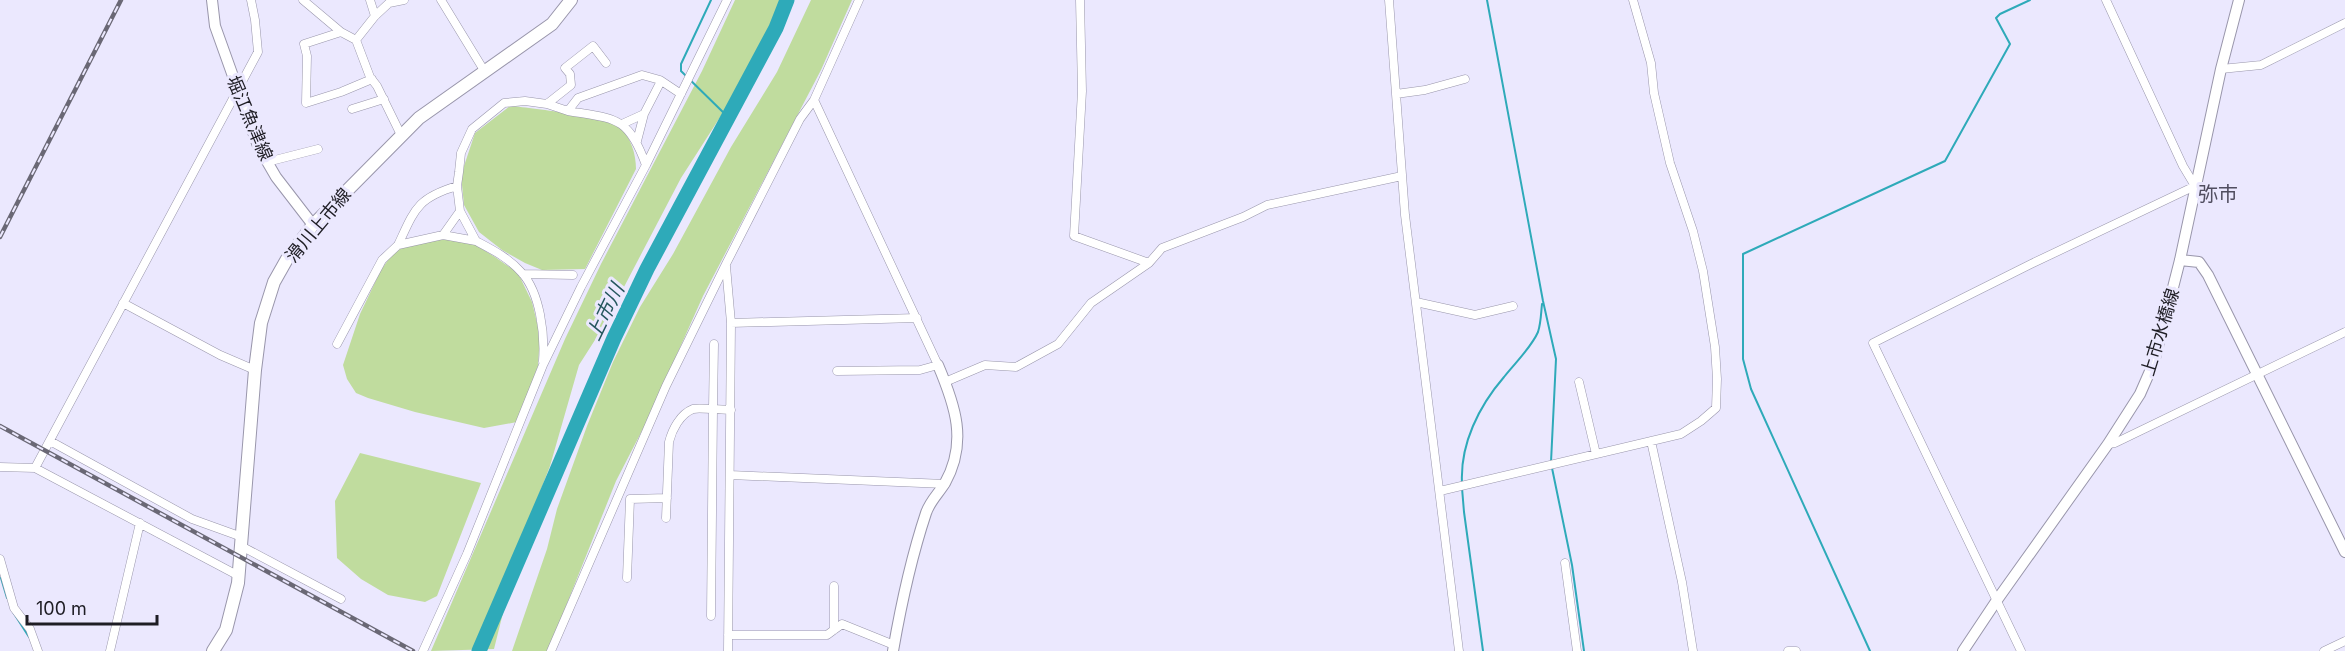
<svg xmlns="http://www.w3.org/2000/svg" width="2345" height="651" viewBox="0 0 2345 651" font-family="Inter,'Noto Sans JP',sans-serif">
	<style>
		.green { fill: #c0dc9e }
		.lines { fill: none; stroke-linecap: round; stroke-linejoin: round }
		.stream { stroke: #2eaab9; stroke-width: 2 }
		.river { stroke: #2eaab9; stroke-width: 15 }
		.street-casing { stroke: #9996ab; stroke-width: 9 }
		.secondary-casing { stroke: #9996ab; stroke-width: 12 }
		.primary-casing { stroke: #9996ab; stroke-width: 14 }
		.street { stroke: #fff; stroke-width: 8 }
		.secondary { stroke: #fff; stroke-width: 10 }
		.primary { stroke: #fff; stroke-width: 12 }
		.rail-casing { stroke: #6a6875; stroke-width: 4.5 }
		.rail { stroke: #ebe8fe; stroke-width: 2; stroke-dasharray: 7; stroke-linecap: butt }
		.labels { text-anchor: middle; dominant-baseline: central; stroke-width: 6; stroke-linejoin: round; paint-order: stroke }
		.street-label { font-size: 18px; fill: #1e1d24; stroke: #ebe8fe }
		.neighbourhood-label { font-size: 20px; fill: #514e60; stroke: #ebe8fe }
		.water-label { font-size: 20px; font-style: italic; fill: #26575e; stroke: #ebe8fe }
	</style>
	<rect width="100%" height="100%" fill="#ebe8fe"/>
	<path class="green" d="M735,0H790L733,97L681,178L602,329L579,365L550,466L521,541L494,649L431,651L565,339L601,264L702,71Z
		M811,0H852L821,70L703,296L648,419L616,481L548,651H512L547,549L557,509L587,426L613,362L640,307L673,254L731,147L777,72Z
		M510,106C527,107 610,118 620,127C631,138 636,154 636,169L585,269L542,270L525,263L502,250L479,232L464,205L461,175L475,133Z
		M446,239L474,244L495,257L518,273L532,302L540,335L538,366L517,422L484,428L415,412L368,398L356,393L347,379L343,365L360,314L381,270L393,253L407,245Z
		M360,453L481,483L437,596L425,602L388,595L361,579L337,558L335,501Z"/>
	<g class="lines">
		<path class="stream" d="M711,0L681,64V71L729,118
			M1487,0L1543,301L1556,359L1551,462
			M1552,468L1572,565L1584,651
			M1462,483C1460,444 1479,406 1504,377C1515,363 1531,348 1538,332C1541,323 1541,313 1542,304
			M1462,488L1464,512L1483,651
			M1,578L7,598
			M13,612L29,637
			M1870,651L1751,389L1743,359V254L1945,161L2010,44L1996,18L2000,14L2030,0"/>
		<path class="river" d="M479,651L614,338L647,269L776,28L787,0"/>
		<g class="street-casing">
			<path id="street" d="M303,0L341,32L356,40L370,77L377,86L401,135
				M370,0L375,16
				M441,0L485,72
				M1080,0L1082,91L1074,236L1149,263
				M1389,0L1405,215L1459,651
				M341,32L304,44L307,56L306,103L341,92L372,79
				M356,40L375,16L389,3L404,0
				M2221,69L2261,65L2345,23
				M1396,94L1425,90L1465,79
				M814,100L938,365L920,370L837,371
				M352,109L384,99
				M568,111L547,104L571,85L570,74L565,68L593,46L606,63
				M644,114L661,81
				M622,124L644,114L637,141
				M267,162L318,149
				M646,165C628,116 616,119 568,111L578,98L642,75L660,80L681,94
				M460,211L476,241L443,235L460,211L457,186L459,172L461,153L472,129L504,103L525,101L547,104
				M476,241C493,250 509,258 522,273C540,293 545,334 543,361
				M398,245C415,209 417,198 457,186
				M726,266L731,323L728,651
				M523,274L573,275
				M1416,302L1475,315L1513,306
				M123,303L220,355L255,370
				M731,323L917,318
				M337,344L382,260L398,245L443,235
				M945,382L985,365L1016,367L1058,344L1091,303L1149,263L1162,248L1243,217L1267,205L1402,176
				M1579,382L1596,454
				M50,441L192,519L242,537
				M1651,441L1682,582L1693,651
				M2108,444L2115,443L2345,332
				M0,467L35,468L239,576
				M35,468L258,52L255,20L251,0
				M730,475L945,484
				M1440,491L1681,434L1701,421L1716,408L1717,379L1715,347L1703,271L1693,231L1670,163L1654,93L1651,63L1633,0
				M666,518L669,442C672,430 680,414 693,409C698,408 707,409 713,409L714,344
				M241,546L341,599
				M0,559L14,608L30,629L38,651
				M1565,563L1577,651
				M627,578L630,499L667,498
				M834,586V630
				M711,616L713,409L731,410
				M728,635H827L842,624L894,645
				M110,651L140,523
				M423,651L467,554L543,365L581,287L646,165L727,0
				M551,651L666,386L726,264L800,119L814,100L859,0
				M1788,651H1796
				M2021,651L1873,343L2031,264L2195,186L2183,166L2106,0
				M2324,651L2345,641"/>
		</g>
		<g class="secondary-casing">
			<path id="secondary" d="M212,0L215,26L258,146L276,177L313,225
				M2180,260L2199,262L2208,275L2345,552
				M893,651C901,605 911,558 926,513C930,501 939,493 945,483C968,442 955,405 938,365
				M1963,651L1997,600L2108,444L2140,394L2154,362L2180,260L2221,69L2239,0"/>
		</g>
		<g class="primary-casing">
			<path id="primary" d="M213,651L226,630L238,583L255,370L261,323L274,282L287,259L313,225L419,118L552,24L571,0"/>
		</g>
		<use href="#street" class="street"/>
		<use href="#secondary" class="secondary"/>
		<use href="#primary" class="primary"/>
		<g class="rail-casing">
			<path id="rail" d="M0,237L121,0
				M0,426L413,651"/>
		</g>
		<use href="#rail" class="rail"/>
	</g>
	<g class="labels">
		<g class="street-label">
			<text transform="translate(250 118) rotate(67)">堀江魚津線</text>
			<text transform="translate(318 225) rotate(-50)">滑川上市線</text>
			<text transform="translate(2160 332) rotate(-73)">上市水橋線</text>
		</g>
		<g class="neighbourhood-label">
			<text x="2218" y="194">弥市</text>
		</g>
		<g class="water-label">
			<text transform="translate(605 312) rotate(-64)">上市川</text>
		</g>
	</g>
	<path d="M27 615v9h130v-9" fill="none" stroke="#1e1d24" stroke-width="3"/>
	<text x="36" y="615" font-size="18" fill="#1e1d24" stroke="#ebe8fe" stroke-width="4.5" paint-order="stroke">100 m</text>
</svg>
